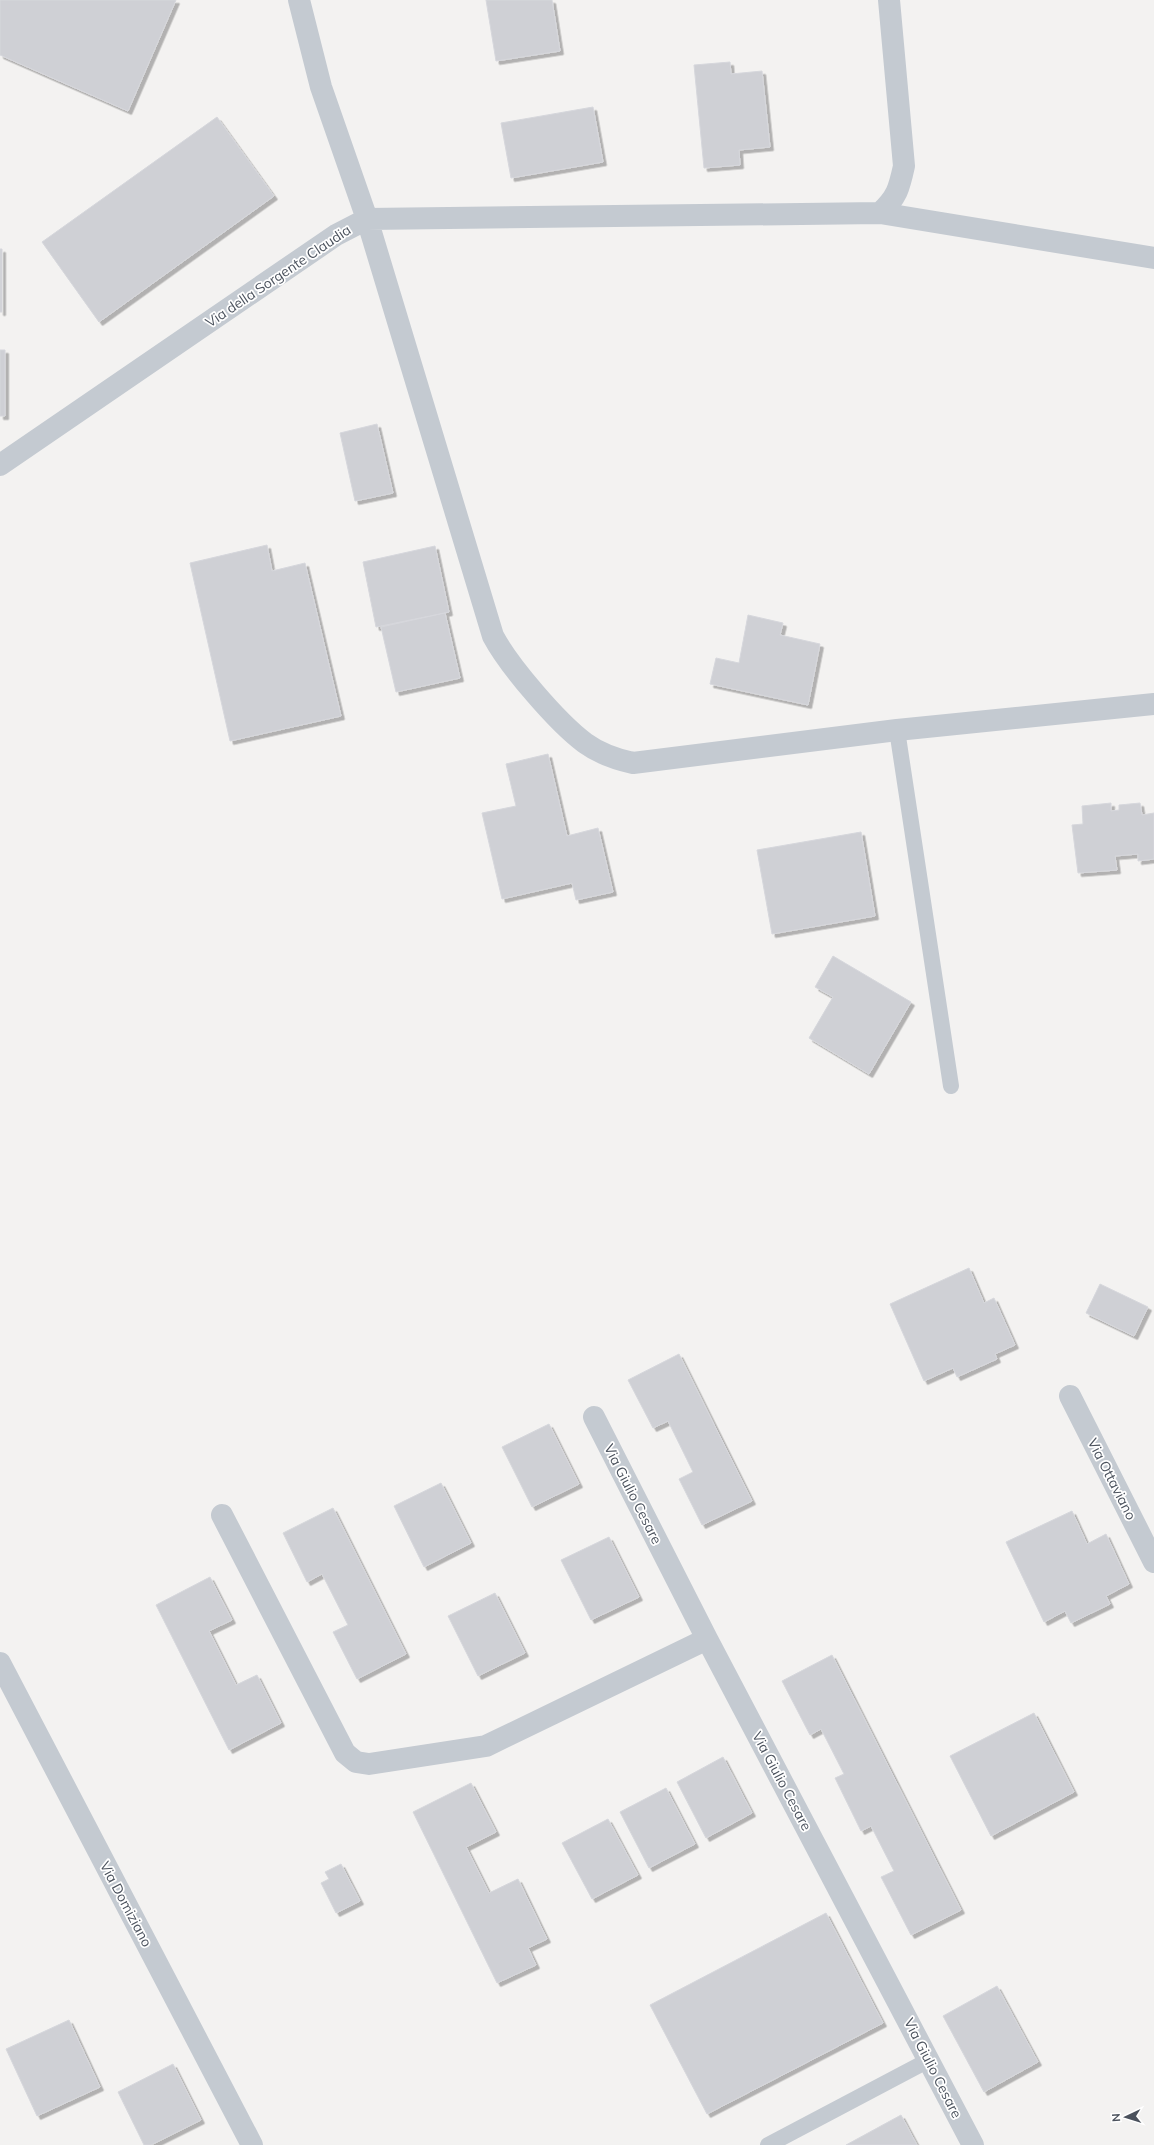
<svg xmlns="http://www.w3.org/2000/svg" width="1154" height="2145" viewBox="0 0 1154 2145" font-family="Mulish,sans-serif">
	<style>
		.building { fill: #cfd0d5; stroke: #d6d7dc; filter: url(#shadow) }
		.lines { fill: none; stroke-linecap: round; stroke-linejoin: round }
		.service { stroke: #c4cad1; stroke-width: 16 }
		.minor { stroke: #c4cad1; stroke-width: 22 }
		.labels { text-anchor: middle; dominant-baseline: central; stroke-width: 3.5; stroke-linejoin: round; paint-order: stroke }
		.street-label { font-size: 14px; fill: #4b525d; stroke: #fff }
	</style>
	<defs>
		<filter id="shadow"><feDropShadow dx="3.5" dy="3.5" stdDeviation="0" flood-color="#0004"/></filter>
	</defs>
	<rect width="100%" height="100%" fill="#f3f2f1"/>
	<path class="building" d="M0,0H176L128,111L0,55Z
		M486,0H552L560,51L496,61Z
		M730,62L731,74L762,71L770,147L739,150L740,165L704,168L694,65Z
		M593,107L603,162L511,178L501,123Z
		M217,117L274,196L99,322L42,242Z
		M0,249H2V312H0Z
		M0,350H5V416H0Z
		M377,424L393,493L355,501L340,433Z
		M267,545L272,571L305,563L341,716L230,741L190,563Z
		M435,546L449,612L376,627L363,562Z
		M445,613L460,678L396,692L381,627Z
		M748,615L783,623L780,635L820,644L808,705L710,684L716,658L739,663Z
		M548,754L567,836L598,828L613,892L576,900L572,883L502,899L482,813L516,806L506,764Z
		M1111,803V811L1119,810V805L1140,803L1142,815L1154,813V859L1138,861V854L1115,856L1117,870L1078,873L1072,825L1083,824L1082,806Z
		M861,832L875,916L772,934L757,850Z
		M833,956L911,1002L869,1074L809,1038L833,997L815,987Z
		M969,1268L984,1303L994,1298L1015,1345L995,1354L997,1359L957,1377L953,1368L924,1381L890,1304Z
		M1100,1284L1148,1307L1134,1336L1086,1313Z
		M679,1354L752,1501L702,1525L679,1479L693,1472L668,1421L653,1428L628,1380Z
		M549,1424L579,1484L532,1507L502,1447Z
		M441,1483L471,1543L424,1567L394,1506Z
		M333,1508L406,1654L357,1679L333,1632L348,1625L322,1574L307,1582L283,1533Z
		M1072,1511L1087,1544L1106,1534L1129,1584L1106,1596L1110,1604L1071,1623L1065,1611L1044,1622L1006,1542Z
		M609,1537L639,1597L591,1620L561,1560Z
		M210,1577L232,1620L209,1631L236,1685L257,1675L281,1723L229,1750L156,1605Z
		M495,1593L525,1653L478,1676L448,1616Z
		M832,1655L961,1910L911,1935L881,1877L894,1871L871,1826L861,1831L835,1778L844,1774L821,1729L810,1735L782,1681Z
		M1034,1713L1074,1792L991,1836L950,1756Z
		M723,1757L752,1813L706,1838L677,1782Z
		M471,1783L496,1832L466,1847L489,1893L518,1879L547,1939L528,1948L536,1965L497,1983L413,1812Z
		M666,1788L695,1844L649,1868L620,1812Z
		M608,1819L638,1875L592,1899L562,1843Z
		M341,1864L360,1901L336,1913L321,1883L329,1879L325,1872Z
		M826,1913L883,2023L707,2114L650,2005Z
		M997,1986L1038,2062L984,2092L943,2016Z
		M69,2020L100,2087L37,2116L6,2049Z
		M173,2064L201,2120L151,2145H144L118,2092Z
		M901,2115L917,2145H846Z"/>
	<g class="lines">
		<path class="service" d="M897,730L951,1086
			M768,2145L929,2060"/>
		<path class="minor" d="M299,0L321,87L367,219L493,636C509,666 557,722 585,743C600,754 615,759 633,763L897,730L1154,704
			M880,213L1154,258
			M0,465L336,235L367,219L880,213C897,197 899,189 904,166L889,0
			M1070,1396L1154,1562
			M594,1417L707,1639L973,2145
			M222,1515L345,1753L356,1762L369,1764L486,1746L707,1639
			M0,1663L252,2145"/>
	</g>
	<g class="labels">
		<g class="street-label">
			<text transform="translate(278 276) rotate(-34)">Via della Sorgente Claudia</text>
			<text transform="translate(1112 1479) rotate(63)">Via Ottaviano</text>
			<text transform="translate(633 1494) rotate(63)">Via Giulio Cesare</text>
			<text transform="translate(782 1781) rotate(62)">Via Giulio Cesare</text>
			<text transform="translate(126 1904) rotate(62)">Via Domiziano</text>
			<text transform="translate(933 2068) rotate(63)">Via Giulio Cesare</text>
		</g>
	</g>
	<g transform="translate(1126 2117) rotate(266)" stroke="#ffffff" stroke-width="3" paint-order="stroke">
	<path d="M0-3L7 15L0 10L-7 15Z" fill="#4b525d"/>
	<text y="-6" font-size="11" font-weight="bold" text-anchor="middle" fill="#4b525d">N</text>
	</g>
</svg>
